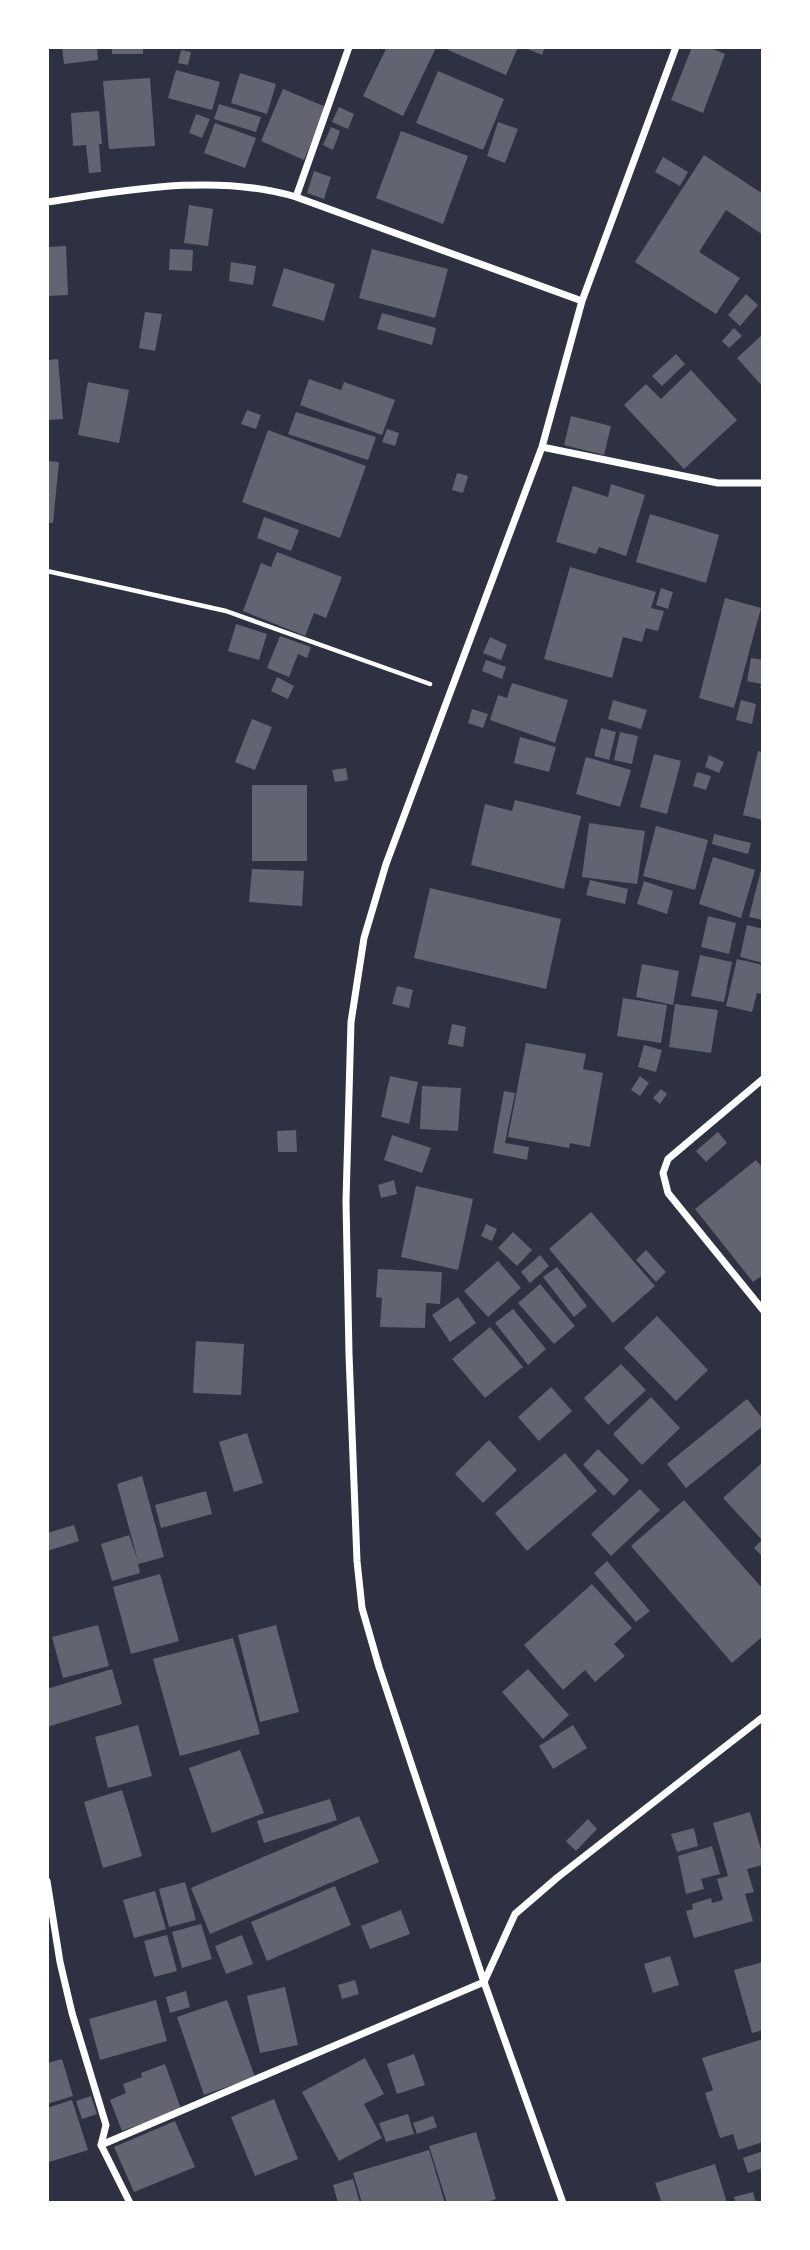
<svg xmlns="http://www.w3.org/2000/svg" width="810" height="2250" viewBox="0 0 810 2250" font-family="Cabin,sans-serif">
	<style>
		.building { fill: #626471 }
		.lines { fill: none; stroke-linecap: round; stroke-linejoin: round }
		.path { stroke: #fff; stroke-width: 4.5 }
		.minor { stroke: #fff; stroke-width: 7 }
	</style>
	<rect width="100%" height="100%" fill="#2d3142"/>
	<path class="building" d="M62,47H97L98,60L64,64Z
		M112,47H143V54H112Z
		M387,47H430L435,50L403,116L363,96Z
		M449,47H518L506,75L448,50Z
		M523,47H545L542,55Z
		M692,47H708L725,54L703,113L671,100Z
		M181,50L191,52L188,65L178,63Z
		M176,70L220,82L212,110L168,98Z
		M438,71L504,99L483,150L416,123Z
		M240,73L276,84L267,114L231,103Z
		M150,78L155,146L109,149L103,81Z
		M283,89L326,107L304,160L261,141Z
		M219,104L261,117L256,132L214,119Z
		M339,107L354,114L348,129L332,122Z
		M99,111L102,144H99L101,172L89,173L86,145L73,146L71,113Z
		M196,114L210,119L202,138L189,133Z
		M498,122L518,129L505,163L487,156Z
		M215,123L256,138L245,168L204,153Z
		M331,127L340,131L333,150L323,145Z
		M401,131L468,156L443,224L376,198Z
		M704,155L763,194V235L726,210L699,252L740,278L716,314L635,262Z
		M663,157L688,172L680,186L655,172Z
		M314,171L331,177L324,199L307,193Z
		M189,205L213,209L208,246L184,243Z
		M66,246L68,295L47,296V247Z
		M170,249L193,250L192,271L169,270Z
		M372,249L448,269L435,318L359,298Z
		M231,262L256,266L253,285L229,281Z
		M284,268L335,284L324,321L272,306Z
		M746,294L758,305L740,326L728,315Z
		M145,312L162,314L155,351L139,348Z
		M382,313L436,328L432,345L377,329Z
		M734,328L742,336L729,348L722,341Z
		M763,334V387L737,358Z
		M676,354L685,364L662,386L652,376Z
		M58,359L63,419L47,420V360Z
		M691,370L737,420L684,469L624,405L646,384L661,399Z
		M309,379L341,390L344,382L395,400L382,435L300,405Z
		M88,382L129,390L119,443L78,435Z
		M247,410L261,415L256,429L241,424Z
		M296,412L376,437L368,460L288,434Z
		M571,416L611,426L604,455L564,445Z
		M387,429L399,433L395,446L382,442Z
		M268,430L366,466L340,538L242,502Z
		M47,461L59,462L53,523H47Z
		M457,473L468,476L463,493L452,490Z
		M611,484L645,495L626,556L599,547L596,554L556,542L573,486L608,497Z
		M650,514L719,535L706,583L636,562Z
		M264,517L299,530L291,551L257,538Z
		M277,552L342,577L326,618L314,613L305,636L243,611L261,563L271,567Z
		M570,567L656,592L651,608L664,611L658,631L646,628L642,642L623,637L612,678L544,659Z
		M661,588L673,592L668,609L656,605Z
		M725,598L761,608L734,708L699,698Z
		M236,624L267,634L259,660L228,651Z
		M280,636L311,647L307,658L298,654L289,677L267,668Z
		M490,637L507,645L501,660L483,653Z
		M751,658L763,660V689L760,688L761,684L747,681Z
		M486,660L506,667L502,679L482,671Z
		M277,677L294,686L288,699L271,691Z
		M512,683L568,700L555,743L490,720L498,695L507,698Z
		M613,700L647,710L641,729L608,719Z
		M741,700L756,704L752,724L736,720Z
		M472,709L488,714L483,728L468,723Z
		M252,719L272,727L255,770L235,762Z
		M601,728L616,732L609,760L594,756Z
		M620,732L638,736L632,764L614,760Z
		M520,737L556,747L549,772L514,763Z
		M758,751L763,752V820L743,815Z
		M654,754L681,761L667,814L640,807Z
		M709,755L724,762L719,773L705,767Z
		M586,757L631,770L620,807L576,794Z
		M346,768L348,780L335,782L332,770Z
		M697,772L711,776L706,790L693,786Z
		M252,785H307V861H252Z
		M515,800L581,816L564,889L471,865L485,804L512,811Z
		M589,823L645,831L637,884L582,877Z
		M656,826L708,840L695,890L643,876Z
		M714,834L751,843L748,854L712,844Z
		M713,857L755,870L741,918L699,904Z
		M762,866H763V920L749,917Z
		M252,869L304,871L302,906L249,902Z
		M590,880L628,889L625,904L586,895Z
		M644,881L673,891L667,914L637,904Z
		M430,888L561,919L546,989L414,958Z
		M708,916L736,923L729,954L701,947Z
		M747,925L763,929V963L740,957Z
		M700,955L732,962L724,1002L691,996Z
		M737,959L763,965V994L757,993L752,1012L726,1006Z
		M642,964L679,971L673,1005L636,997Z
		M397,986L413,990L409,1008L392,1004Z
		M623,998L667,1005L661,1043L617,1036Z
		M675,1004L718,1010L711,1053L669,1047Z
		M452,1024L466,1027L463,1047L448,1044Z
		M526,1043L586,1054L583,1069L603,1073L590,1147L570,1143L569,1148L508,1137Z
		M644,1045L662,1050L656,1072L638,1067Z
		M390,1076L418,1082L409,1124L381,1117Z
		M640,1076L649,1083L640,1096L631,1090Z
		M422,1086L461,1088L458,1131L420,1129Z
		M661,1089L667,1094L660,1104L653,1098Z
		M504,1091L515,1093L505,1143L529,1147L527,1160L493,1153Z
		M296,1130L297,1152H278L277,1131Z
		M718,1132L727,1143L706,1162L696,1151Z
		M392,1135L431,1148L422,1173L384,1160Z
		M756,1160L763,1168V1275L753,1282L695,1209Z
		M394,1180L397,1194L381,1198L378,1185Z
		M416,1186L473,1199L458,1270L401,1257Z
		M591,1212L655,1286L613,1323L549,1249Z
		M486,1224L497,1229L492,1241L481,1236Z
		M513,1232L532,1250L517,1266L498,1248Z
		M646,1250L666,1272L656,1282L636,1260Z
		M540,1255L549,1266L530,1283L521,1272Z
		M498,1261L521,1288L488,1317L464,1291Z
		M557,1267L587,1306L574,1317L543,1277Z
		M378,1269L442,1272L440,1304L426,1303L425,1328L380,1327L382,1298L376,1297Z
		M540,1284L575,1326L554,1344L518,1303Z
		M458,1297L476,1323L450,1342L432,1315Z
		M513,1309L546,1349L528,1365L495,1323Z
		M657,1316L708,1370L676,1401L624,1348Z
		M490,1327L523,1367L485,1398L452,1359Z
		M196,1341L244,1344L241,1395L193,1393Z
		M621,1364L646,1390L608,1425L584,1398Z
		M551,1387L572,1411L539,1441L518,1417Z
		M651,1397L680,1428L642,1465L613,1434Z
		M747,1399L763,1419V1426L686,1488L667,1464Z
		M247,1433L263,1483L234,1492L219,1442Z
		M489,1440L517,1470L483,1503L455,1474Z
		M598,1449L629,1480L614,1496L583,1465Z
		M565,1453L597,1491L527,1551L495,1513Z
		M763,1462V1557L754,1548L762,1540L723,1498Z
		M142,1476L164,1557L138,1564L140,1573L112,1581L101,1544L129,1535L138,1561L117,1484Z
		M640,1489L660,1510L611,1556L591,1534Z
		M206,1491L212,1514L161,1528L155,1505Z
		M684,1500L763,1589V1636L732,1663L631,1546Z
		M74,1525L79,1541L47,1551V1533Z
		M607,1561L650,1611L636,1622L594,1573Z
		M160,1574L179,1641L131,1654L113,1587Z
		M592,1584L632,1628L614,1644L625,1656L595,1682L585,1670L563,1690L524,1645Z
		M98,1625L109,1666L63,1678L52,1637Z
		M276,1625L299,1712L260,1722L238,1635Z
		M233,1638L260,1734L180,1756L153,1659Z
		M112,1669L122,1704L47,1727V1689Z
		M528,1669L569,1715L543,1739L502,1692Z
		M138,1725L152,1776L108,1788L95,1737Z
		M573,1725L587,1748L553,1769L539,1746Z
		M240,1750L264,1813L212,1833L189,1768Z
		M122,1790L142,1856L103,1868L84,1802Z
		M330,1799L337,1820L264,1843L257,1821Z
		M750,1812L763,1856V1865L747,1869L754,1892L745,1894L753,1921L694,1938L686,1911L693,1909L692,1904L711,1898L712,1903L723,1900L717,1879L728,1876L713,1823Z
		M359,1816L379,1862L210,1934L191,1888Z
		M588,1819L597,1829L576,1851L566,1841Z
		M694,1828L698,1846L677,1852L671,1834Z
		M712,1846L720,1874L701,1879L704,1889L686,1894L678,1856Z
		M185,1882L196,1920L169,1927L159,1889Z
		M335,1886L351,1925L267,1961L251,1922Z
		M155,1891L166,1929L134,1938L123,1900Z
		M401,1910L410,1934L370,1949L361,1926Z
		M201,1924L212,1959L182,1968L172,1932Z
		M167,1935L177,1971L154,1977L144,1941Z
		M242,1935L253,1964L226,1974L215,1946Z
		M670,1956L679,1985L653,1993L644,1964Z
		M763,1962V2030L752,2033L734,1970Z
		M355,1980L359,1994L342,1999L338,1985Z
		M285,1987L298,2045L260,2053L247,1996Z
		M186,1991L190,2007L170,2013L166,1997Z
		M156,2000L167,2041L100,2060L89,2019Z
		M227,2000L255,2077L204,2095L177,2017Z
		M763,2039V2142L738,2150L733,2134L720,2138L705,2093L713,2090L702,2058Z
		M414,2054L425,2085L397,2094L387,2064Z
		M365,2058L384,2094L364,2104L382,2138L339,2161L302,2092Z
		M62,2059L73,2096L47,2104V2063Z
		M165,2064L181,2109L122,2131L110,2100L126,2093L123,2084L142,2077L141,2073Z
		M91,2096L97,2114L82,2119L76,2101Z
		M274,2099L298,2159L255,2176L231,2117Z
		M72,2100L88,2150L49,2162L47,2108Z
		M408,2114L414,2134L386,2142L379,2123Z
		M433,2116L437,2127L417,2134L413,2123Z
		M175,2121L195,2167L134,2192L114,2147Z
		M476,2132L496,2199L485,2203H447L429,2146Z
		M429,2150L445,2203H362L353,2173Z
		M763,2151V2168L748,2173L743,2158Z
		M715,2164L727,2203H662L655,2183Z
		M353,2179L360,2203H338L333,2185Z
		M753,2192L756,2203H736L734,2197Z"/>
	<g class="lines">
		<path class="path" d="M47,571L226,611L430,684"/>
		<path class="minor" d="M349,47L296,197L582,301
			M47,202C128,190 216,173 296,197
			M542,447L718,483H763
			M763,1079L668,1159L663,1173L668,1193L763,1310
			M47,1881L60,1962L72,2013L106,2125L101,2145
			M130,2203L101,2145L484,1982L515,1914L558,1877L763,1717
			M563,2203L484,1982L379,1667L362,1608L357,1561L349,1354L346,1201L351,1022L364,938L386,864L542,447L582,301L676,47"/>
	</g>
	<rect width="810" height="2250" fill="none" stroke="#ffffff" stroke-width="98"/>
</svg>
